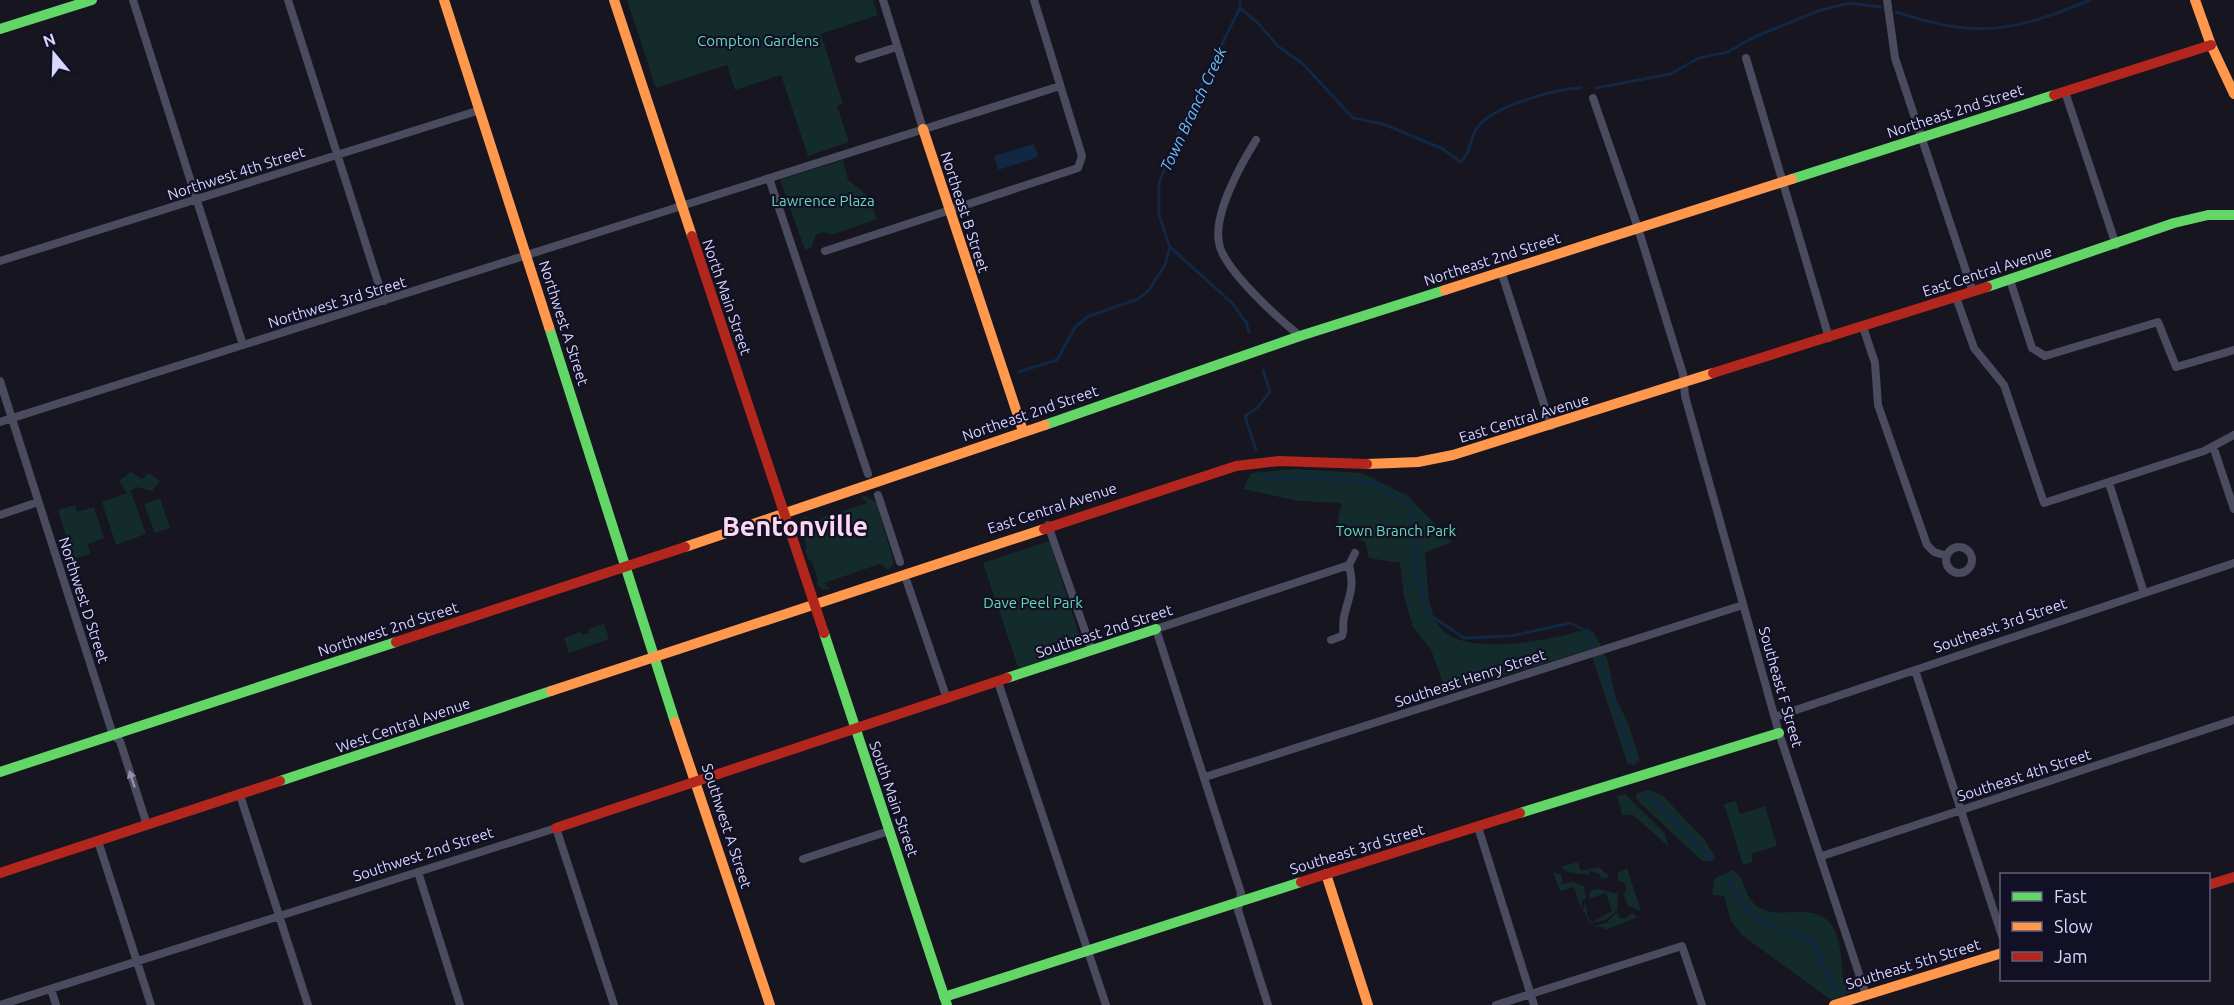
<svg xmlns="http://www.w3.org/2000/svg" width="2234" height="1005" viewBox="0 0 2234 1005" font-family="Ubuntu,sans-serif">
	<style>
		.green { fill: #132b2a }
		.water { fill: #112744 }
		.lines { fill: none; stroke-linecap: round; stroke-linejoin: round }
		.stream { stroke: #112744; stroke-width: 3 }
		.street { stroke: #4b4b60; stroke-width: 8 }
		.fast { stroke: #63d668; stroke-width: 10 }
		.slow { stroke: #ff974d; stroke-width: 10 }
		.jam { stroke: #b3261e; stroke-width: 10 }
		.oneway { fill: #9290ae }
		.labels { text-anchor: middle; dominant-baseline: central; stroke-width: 4.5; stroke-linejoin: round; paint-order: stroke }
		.park-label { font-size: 15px; fill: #65dab4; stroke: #121025 }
		.street-label { font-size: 15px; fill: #d8d6fd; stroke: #121025 }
		.water-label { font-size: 16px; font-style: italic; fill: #6ac0f7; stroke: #121025 }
		.town-label { font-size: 27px; font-weight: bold; fill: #fdd8f2; stroke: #121025 }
	</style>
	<rect width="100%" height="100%" fill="#161520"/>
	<path class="green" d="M627,0H873L878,15L821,34L843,104L837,106L849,142L808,156L781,75L735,90L727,65L656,88Z
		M843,160L848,180L866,194L877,219L831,235L824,232L816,235L811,248L805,250L780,180Z
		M1297,469L1362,473L1408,496L1452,542L1425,553C1428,574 1426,606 1438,625C1460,659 1556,640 1588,628L1594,633L1601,646L1447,693L1431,650L1413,627L1404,596L1400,563L1369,558L1365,542L1356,538L1349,539L1336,528L1342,503L1298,501L1243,489L1251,473Z
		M131,472L142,479L149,473L160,481L152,491L137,487L129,492H131L146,534L116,545L102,502L127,493L119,481Z
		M865,496L876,502L894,563L888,570L880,564L824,583L830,589H822L816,584L818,580L812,561L808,560L805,550L807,548L801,529H798V521L806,516L812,521L867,503L861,497Z
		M160,498L170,528L155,533L144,504Z
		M75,505L77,512L94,507L104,538L88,544L90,554L73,559L58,510Z
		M1049,541L1083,646L1081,649L1019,670L983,563Z
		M604,624L609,639L569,653L564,638L581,632L582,635L589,633L588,629Z
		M1602,653L1607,658L1616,699L1629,725L1640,761L1628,765L1592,657Z
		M1649,790L1662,795L1704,839L1716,858L1708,862L1701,860L1640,803L1636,798L1637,793Z
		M1625,794L1665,833L1668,846L1633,815H1622L1617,796Z
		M1736,801L1740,814L1765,806L1777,846L1751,854L1753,862L1743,865L1724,804Z
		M1578,862L1581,871L1599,867L1610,877L1601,879L1600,874L1591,871L1588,875L1568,872L1560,867Z
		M1627,868L1641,911L1628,906L1623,894L1626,891L1625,883L1618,881V873Z
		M1732,870C1747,876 1742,900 1762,909C1772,914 1787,912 1799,912C1845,910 1839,953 1844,984L1852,992L1832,1000L1827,997L1743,936L1731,921L1724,896L1712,895L1714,879Z
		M1553,872L1562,875V884L1572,882L1584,886L1586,899L1582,900L1581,909L1574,887L1560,891Z
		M1598,889L1618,894L1617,910L1606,920L1590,923L1583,910L1585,902L1588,917L1592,922L1612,911L1606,893L1589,899L1590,891Z
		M1617,912L1620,918H1626L1632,913L1638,917L1605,930L1603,927H1592L1606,923Z"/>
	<path class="water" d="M1034,144L1038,157L998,170L994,156Z"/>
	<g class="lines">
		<path class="stream" d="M1240,0V8L1184,120L1159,183V215L1170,247L1232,303L1246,322L1249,332
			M1240,8L1257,22L1279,47L1303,64L1353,118L1383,124L1441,148L1461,162C1472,151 1469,139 1477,128C1492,106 1555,89 1581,88
			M1896,12C1978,39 2012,32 2090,0
			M1596,88L1670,74L1699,58L1728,52L1752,38L1818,11L1849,3L1881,7
			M1018,372L1057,360L1075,327L1089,316L1138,299L1148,291L1165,265L1170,247
			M1256,450L1245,416L1258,407L1270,392L1263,370
			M1265,478L1313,477L1372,483L1412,506L1416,568L1427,613L1464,638L1511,636L1570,623L1586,631L1594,646
			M1600,660L1634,764
			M1644,792L1712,860
			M1725,876L1747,911L1762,921L1814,943L1832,985L1844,996"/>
		<path class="street" d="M133,0L243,345
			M288,0L384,301
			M883,0L923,129
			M1887,0L1895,58L1973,292
			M1746,58L1829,338
			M859,59L897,47
			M2065,92L2116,245
			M1593,98L1638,228L1683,374L1685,396L1779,733L1866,995
			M1256,140C1241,164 1213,214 1219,243C1223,269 1279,319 1300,336
			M769,178L868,474
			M825,251L1078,168L1082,156L1034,0
			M0,261L480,110
			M1501,271L1551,426
			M2010,280L2032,348L2045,356L2158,322L2176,367L2234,350
			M1956,297L1974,348L2004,385L2044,503L2204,451L2234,435
			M1863,327L1875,363L1878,405L1927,545L1934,552L1947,556
			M0,381L113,735L120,741L147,825
			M0,422L1060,86
			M2213,446L2234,509
			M2109,483L2144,593
			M878,495L900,562
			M0,515L38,502
			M1048,525L1092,651
			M1946 560a13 13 0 1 1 26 0a13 13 0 1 1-26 0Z
			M907,582L947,699
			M1331,640L1342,636C1345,629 1342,624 1344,617C1349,594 1355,590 1349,565
			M1915,670L2002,936
			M998,682L1106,1005
			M1775,717L2234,563
			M1205,777L1743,605
			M240,795L308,1005
			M1478,827L1534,1005
			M98,841L151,1005
			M1822,856L2234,720
			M803,859L889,831
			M418,872L460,1005
			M51,989L56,1005
			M0,1005L556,828L614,1005
			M1268,1005L1238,910L1241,893L1156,629L1349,565L1355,553
			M1496,1005L1682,946L1702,1005"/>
		<path class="fast" d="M0,29L92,0
			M1792,179L2054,95
			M1987,287L2174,223L2208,215H2234
			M549,327L675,722
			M1045,425L1300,336L1445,290
			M824,633L947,1005
			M1007,678L1156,629
			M0,772L396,642
			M280,781L551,691
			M1520,813L1779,733
			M944,997L1301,882"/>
		<path class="slow" d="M444,0L549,327
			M614,0L692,236
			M2195,0L2211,45L2234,94
			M923,129L1023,431
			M1445,290L1792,179
			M1367,464L1418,462L1453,455L1713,373
			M685,547L1045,425
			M551,691L1044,529
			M675,722L770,1005
			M1326,874L1368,1005
			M1834,1005L2002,953"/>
		<path class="jam" d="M2054,95L2211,45
			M692,236L824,633
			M1713,373L1987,287
			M1044,529L1236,466L1279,461L1367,464
			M396,642L685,547
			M556,828L1007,678
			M0,873L280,781
			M1301,882L1520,813
			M2208,885L2234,877"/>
	</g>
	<defs><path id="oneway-solid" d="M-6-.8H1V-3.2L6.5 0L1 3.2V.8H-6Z" transform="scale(1.5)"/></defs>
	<use class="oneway" href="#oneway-solid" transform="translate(132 779) rotate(-108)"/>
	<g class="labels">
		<g class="park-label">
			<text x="758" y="40">Compton Gardens</text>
			<text x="823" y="200">Lawrence Plaza</text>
			<text x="1396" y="530">Town Branch Park</text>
			<text x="1033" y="602">Dave Peel Park</text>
		</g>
		<g class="street-label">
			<text transform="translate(1955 111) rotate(-18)">Northeast 2nd Street</text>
			<text transform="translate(236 173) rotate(-18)">Northwest 4th Street</text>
			<text transform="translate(965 212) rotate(72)">Northeast B Street</text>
			<text transform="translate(1492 259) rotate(-18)">Northeast 2nd Street</text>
			<text transform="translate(1987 271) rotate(-18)">East Central Avenue</text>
			<text transform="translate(727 297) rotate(71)">North Main Street</text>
			<text transform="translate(337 302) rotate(-17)">Northwest 3rd Street</text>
			<text transform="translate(564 323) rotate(72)">Northwest A Street</text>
			<text transform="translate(1030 413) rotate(-19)">Northeast 2nd Street</text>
			<text transform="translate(1524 418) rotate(-17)">East Central Avenue</text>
			<text transform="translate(1052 508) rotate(-18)">East Central Avenue</text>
			<text transform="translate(84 600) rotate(72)">Northwest D Street</text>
			<text transform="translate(2000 625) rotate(-19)">Southeast 3rd Street</text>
			<text transform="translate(388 629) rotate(-18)">Northwest 2nd Street</text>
			<text transform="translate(1104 631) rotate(-18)">Southeast 2nd Street</text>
			<text transform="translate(1470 678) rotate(-18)">Southeast Henry Street</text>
			<text transform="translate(1781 687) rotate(74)">Southeast F Street</text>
			<text transform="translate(403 725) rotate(-19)">West Central Avenue</text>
			<text transform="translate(2024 775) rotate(-18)">Southeast 4th Street</text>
			<text transform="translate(894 799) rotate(71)">South Main Street</text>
			<text transform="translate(727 826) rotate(72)">Southwest A Street</text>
			<text transform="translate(1357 849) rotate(-17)">Southeast 3rd Street</text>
			<text transform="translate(423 854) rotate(-18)">Southwest 2nd Street</text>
			<text transform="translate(1913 964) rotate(-17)">Southeast 5th Street</text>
		</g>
		<g class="water-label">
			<text transform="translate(1193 109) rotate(-65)">Town Branch Creek</text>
		</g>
		<g class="town-label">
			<text x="795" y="526">Bentonville</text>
		</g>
	</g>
	<rect x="2000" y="873" width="210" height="108" fill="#121025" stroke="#615f7b" stroke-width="1.5"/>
	<rect x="2012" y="892" width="30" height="9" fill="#63d668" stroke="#615f7b" stroke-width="1.5"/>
	<text x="2054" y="903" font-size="18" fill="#d8d6fd">Fast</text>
	<rect x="2012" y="922" width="30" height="9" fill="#ff974d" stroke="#615f7b" stroke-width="1.5"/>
	<text x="2054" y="933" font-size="18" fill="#d8d6fd">Slow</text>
	<rect x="2012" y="952" width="30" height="9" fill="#b3261e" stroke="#615f7b" stroke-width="1.5"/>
	<text x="2054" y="963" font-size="18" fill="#d8d6fd">Jam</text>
	<g transform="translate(54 54) rotate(341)" stroke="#121025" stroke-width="4.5" paint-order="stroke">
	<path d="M0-4.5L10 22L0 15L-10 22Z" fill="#d8d6fd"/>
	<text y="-9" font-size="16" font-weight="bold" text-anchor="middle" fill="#d8d6fd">N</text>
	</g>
</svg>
